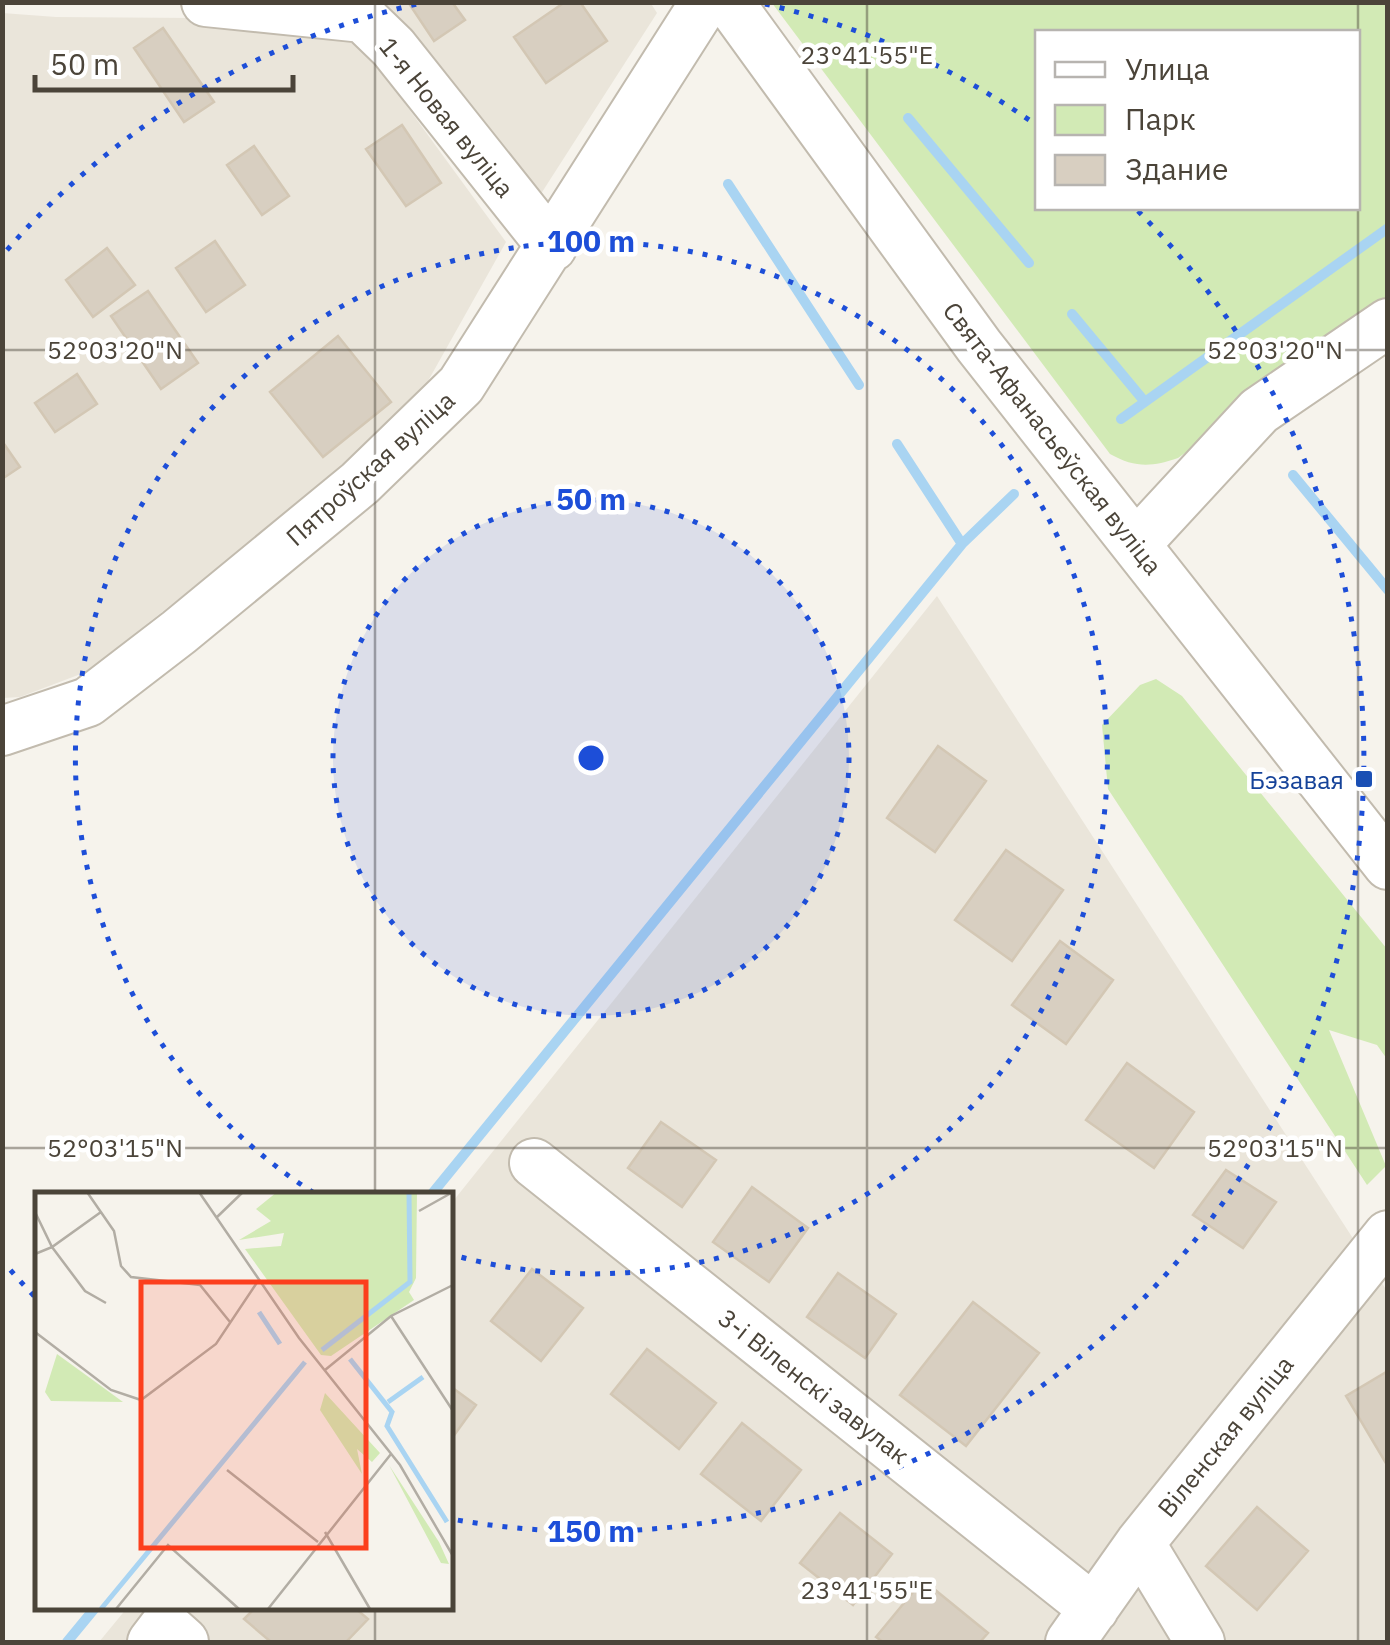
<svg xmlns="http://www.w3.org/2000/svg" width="1390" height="1645" viewBox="0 0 1390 1645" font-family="'IBM Plex Sans',sans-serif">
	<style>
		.residential { fill: #eae5da }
		.green { fill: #d2eab5; fill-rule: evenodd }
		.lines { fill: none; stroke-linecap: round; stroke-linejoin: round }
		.stream { stroke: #a9d4f2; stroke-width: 10 }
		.building { fill: #d8cfc1; stroke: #d3c7b4; stroke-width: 2.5 }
		.minor-casing { stroke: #c2bbae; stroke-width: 52 }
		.minor { stroke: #fff; stroke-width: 48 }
		.ticks { fill: none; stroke: #4b4439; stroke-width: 2.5; stroke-opacity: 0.45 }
		.ring { fill: none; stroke: #1d4ed8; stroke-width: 5; stroke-dasharray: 5 10 }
		.transit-dot { fill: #1a4fb4; stroke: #fff; stroke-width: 4 }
		.labels { text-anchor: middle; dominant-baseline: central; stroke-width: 9; stroke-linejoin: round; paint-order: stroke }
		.street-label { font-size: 25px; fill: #4b4439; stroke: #fff }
		.transit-label { font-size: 25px; fill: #164399; stroke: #fff; text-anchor: end }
		.inset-river { fill: none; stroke: #a9d4f2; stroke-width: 5 }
		.inset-road { fill: none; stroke: #b2ada4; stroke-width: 2.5 }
		.view { fill: #fc3f1d; fill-opacity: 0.15; stroke: #fc3f1d; stroke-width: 5 }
		.inset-edge { fill: none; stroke: #4b4439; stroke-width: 5 }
		.ticks-label { font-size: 25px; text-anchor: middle; fill: #4b4439; stroke: #fff; stroke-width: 9; stroke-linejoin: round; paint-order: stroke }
		.centre { fill: #1d4ed8; stroke: #fff; stroke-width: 5 }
		.ring-label { font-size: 30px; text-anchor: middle; font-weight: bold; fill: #1d4ed8; stroke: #fff; stroke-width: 9; stroke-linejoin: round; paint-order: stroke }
	</style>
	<rect width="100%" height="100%" fill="#f6f3ec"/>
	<path class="residential" d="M650,2L657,13L537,200L368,3Z
		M2,13L56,17L194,18L360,42L506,242L414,406L342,470L86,672L20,697L3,698Z
		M937,596L1387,1291V1642H99L127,1608H450V1205Z"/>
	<path class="green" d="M772,3H1387V308L1178,458C1152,467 1135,468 1110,454ZM1038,32H1358V208H1038Z
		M1156,679L1182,696L1387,949V1059L1377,1045L1329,1030L1386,1166L1367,1185L1108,789L1102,725L1140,685Z"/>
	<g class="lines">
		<path class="stream" d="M908,118L1029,263
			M728,184L859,385
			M1072,314L1145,402
			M1121,419L1388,228
			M897,444L962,544
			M1293,475L1388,590
			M431,1195L962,544L1014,494
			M67,1642L95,1608"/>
	</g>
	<path class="building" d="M408,2H452L465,20L434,41Z
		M565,2H580L607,41L546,83L514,37Z
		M163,28L214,102L184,122L134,48Z
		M402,125L441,183L406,206L366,149Z
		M254,146L289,196L262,215L227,165Z
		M215,241L245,285L206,312L176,268Z
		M107,248L135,285L93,317L66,280Z
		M148,291L198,363L161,389L111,316Z
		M338,336L391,402L323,457L270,392Z
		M77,374L97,404L55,432L35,403Z
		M2,441L20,467L2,479Z
		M938,746L986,781L935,852L887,818Z
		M1006,850L1063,890L1012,961L955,920Z
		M1060,941L1113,980L1066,1044L1012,1005Z
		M1127,1063L1194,1112L1154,1168L1086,1120Z
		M661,1122L716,1160L682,1207L628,1168Z
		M1226,1170L1276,1202L1243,1248L1193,1215Z
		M752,1187L808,1228L769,1282L713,1242Z
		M532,1269L583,1308L541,1361L491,1321Z
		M838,1273L896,1314L865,1358L807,1317Z
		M973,1302L1039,1353L966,1446L900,1395Z
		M647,1349L716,1403L679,1449L611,1394Z
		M1388,1371V1465H1387L1346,1396Z
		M450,1386L476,1405L450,1441Z
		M742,1423L801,1470L761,1521L701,1474Z
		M1257,1507L1308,1551L1257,1610L1206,1566Z
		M840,1513L892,1554L853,1605L800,1563Z
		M923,1580L988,1633L980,1642H883L876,1637Z
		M255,1608H355L368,1619L346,1642H271L244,1619Z"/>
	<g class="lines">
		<g class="minor-casing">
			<path id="minor" d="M206,2L363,18L393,47L552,247
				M729,2L979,346L1388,865
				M1136,544L1259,411L1388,323
				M2,731L88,702L179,632L360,483L461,385L705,2
				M534,1163L1094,1609
				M1140,1543L1200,1642
				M152,1642L165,1625L184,1642
				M1070,1642L1140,1543L1388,1235"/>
		</g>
		<use href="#minor" class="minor"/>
	</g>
	<path class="ticks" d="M375,2V1195M867,2V1642M1358,2V1642M2,350H1388M2,1148H1388M375,1608V1642"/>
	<circle cx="591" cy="758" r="258" fill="#1d4ed8" fill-opacity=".12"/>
	<g class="ring">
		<circle cx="591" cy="758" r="258"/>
		<path d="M314 1193A516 516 0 1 1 453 1255"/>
		<path d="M34 1296A774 774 0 0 1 7 1266M7 250A774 774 0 0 1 417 4M765 4A774 774 0 0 1 1035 124M1138 211A774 774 0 0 1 457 1520"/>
	</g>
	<rect class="transit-dot" x="1354" y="769" width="20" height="20" rx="5"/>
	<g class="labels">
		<g class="street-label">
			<text transform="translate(447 117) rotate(51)">1-я Новая вуліца</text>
			<text transform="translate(1053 438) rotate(52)">Свята-Афанасьеўская вуліца</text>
			<text transform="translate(370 468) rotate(-42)">Пятроўская вуліца</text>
			<text transform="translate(814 1386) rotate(38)">3-і Віленскі завулак</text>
			<text transform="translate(1225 1436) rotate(-51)">Віленская вуліца</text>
		</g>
		<g class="transit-label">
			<text x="1344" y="779">Бэзавая</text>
		</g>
	</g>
	<g transform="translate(35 1192)">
		<rect width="418" height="418" fill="#f6f3ec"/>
		<path d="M242,0H382L381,86L374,100L379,108L296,164L286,163L210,57L246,54L249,41L204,48L236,29L221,17ZM22,162L88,210L16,209L10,200ZM290,201L345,261L337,270L322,257L327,282L285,218ZM354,273L404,350L414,372L406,371Z" fill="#d2eab5"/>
		<path class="inset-river" d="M224,120L245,152M287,158L375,90L374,0M315,167L357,220L352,234L412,330M353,210L388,185M66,417L270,170"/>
		<path class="inset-road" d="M52,0L79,39L86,74L96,85L165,93L195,130M164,0L264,146L365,273L418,364M384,19L418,0M1,22L17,55L66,20M181,26L208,0M0,62L17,55L50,99L71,111M356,124L418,219M0,140L76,198L106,208L181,152L223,89M290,178L356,124L418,93M192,278L283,350M290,340L335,417M81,417L133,353L204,417M233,417L356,262"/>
		<path class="view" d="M106,90H331V356H106Z"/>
		<rect width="418" height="418" class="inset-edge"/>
	</g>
	<g class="ticks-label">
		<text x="867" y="64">23°41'55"E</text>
		<text x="115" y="359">52°03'20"N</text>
		<text x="1275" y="359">52°03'20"N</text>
		<text x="115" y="1157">52°03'15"N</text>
		<text x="1275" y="1157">52°03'15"N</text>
		<text x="867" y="1599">23°41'55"E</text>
	</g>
	<circle cx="591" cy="758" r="15" class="centre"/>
	<g class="ring-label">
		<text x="591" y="252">100 m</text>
		<text x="591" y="510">50 m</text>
		<text x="591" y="1542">150 m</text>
	</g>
	<rect width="1390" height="1645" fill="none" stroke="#4b4439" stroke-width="10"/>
	<rect x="1035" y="30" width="325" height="180" fill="#ffffff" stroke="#b7b4b0" stroke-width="2.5"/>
	<rect x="1055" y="62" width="50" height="15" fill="#ffffff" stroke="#b7b4b0" stroke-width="2.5"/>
	<text x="1125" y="80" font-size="30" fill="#4b4439">Улица</text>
	<rect x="1055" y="105" width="50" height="30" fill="#d2eab5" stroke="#b7b4b0" stroke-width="2.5"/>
	<text x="1125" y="130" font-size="30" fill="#4b4439">Парк</text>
	<rect x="1055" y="155" width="50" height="30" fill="#d8cfc1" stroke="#b7b4b0" stroke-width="2.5"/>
	<text x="1125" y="180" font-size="30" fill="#4b4439">Здание</text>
	<path d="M35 75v15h258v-15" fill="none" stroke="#4b4439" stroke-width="5"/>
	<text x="50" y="75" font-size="30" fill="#4b4439" stroke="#ffffff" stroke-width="8" paint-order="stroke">50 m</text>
</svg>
